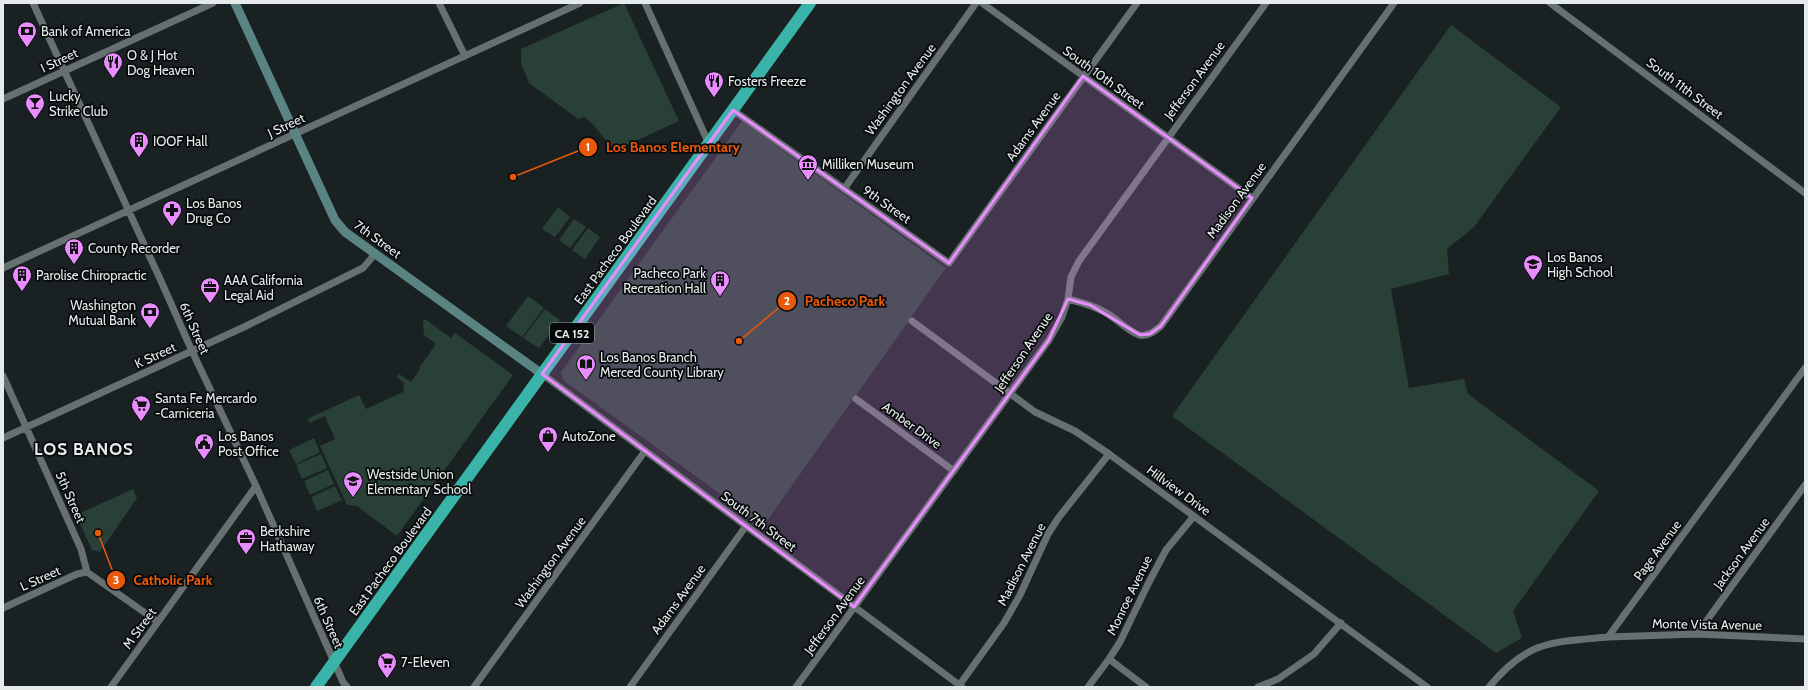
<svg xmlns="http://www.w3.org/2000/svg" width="1808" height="690" viewBox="0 0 1808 690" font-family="Cabin,sans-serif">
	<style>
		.green { fill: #294036 }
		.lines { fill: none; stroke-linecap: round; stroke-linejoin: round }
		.street { stroke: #677071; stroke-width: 7 }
		.secondary { stroke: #5a8482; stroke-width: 9 }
		.highway { stroke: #3ab4a9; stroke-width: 12 }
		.marked { fill: #e98dfe; fill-opacity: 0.2; stroke: #e98dfe; stroke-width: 3; stroke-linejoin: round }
		.labels { text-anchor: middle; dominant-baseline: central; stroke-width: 3.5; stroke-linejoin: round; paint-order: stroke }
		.shield { fill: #070a0b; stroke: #a2a7a8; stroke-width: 1 }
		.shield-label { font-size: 12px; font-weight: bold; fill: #e5eaeb }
		.poi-label { font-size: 13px; fill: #e5eaeb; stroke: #070a0b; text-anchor: start }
		.street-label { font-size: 13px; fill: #e5eaeb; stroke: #070a0b }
		.district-label { font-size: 17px; font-weight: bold; letter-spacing: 1px; fill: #e5eaeb; stroke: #070a0b }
		.leader { fill: none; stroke: #e8590c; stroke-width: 1.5 }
		.callout-dot { fill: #e8590c; stroke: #070a0b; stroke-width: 1.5 }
		.mark-label { font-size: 12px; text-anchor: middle; font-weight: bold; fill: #fff }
		.callout-label { font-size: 14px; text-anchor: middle; font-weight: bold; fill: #e8590c; stroke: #070a0b; stroke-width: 3.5; stroke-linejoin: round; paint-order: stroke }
	</style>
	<rect width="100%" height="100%" fill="#192122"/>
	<path class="green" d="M624,3L679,121L614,151L592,123L584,117L578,119L529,83L521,63V49Z
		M1451,25L1561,107L1474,227L1447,249L1449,274L1391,289L1409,388L1464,379L1468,394L1599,491L1513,611L1522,638L1496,653L1172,416Z
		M742,121L946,268L762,528L748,514L563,380L561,372Z
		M558,207L570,217L555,237L542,229Z
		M574,219L586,227L570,248L559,240Z
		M588,228L600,237L585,259L572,250Z
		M528,296L544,308L522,337L506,326Z
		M545,309L560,320L539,348L523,338Z
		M425,319L451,338L455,333L513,375L397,536L357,506L347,505L320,446L335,439L325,416L310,423L307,419L359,395L366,409L403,392L404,383L397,377L399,374L411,382L420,369L419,368L436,344L423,334L424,332L423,322Z
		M314,438L320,452L296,464L289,450Z
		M321,454L327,468L302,479L296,465Z
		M328,470L334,484L310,495L304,481Z
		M335,486L342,500L317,511L311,497Z
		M133,489L137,498L100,552L92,550L76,515Z"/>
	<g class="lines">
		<path class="street" d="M33,3L161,281L192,351L256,486L343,682L347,687
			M439,3L465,56
			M645,3L709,144
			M982,3L1252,198
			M1550,3L1805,193
			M3,99L213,3
			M733,110L949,263L1137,3
			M844,189L976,3
			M3,268L580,3
			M1068,299C1083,303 1098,307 1111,316C1120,322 1128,331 1139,335C1148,337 1155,331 1161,326L1394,3
			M912,321L1035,412L1075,431L1109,454L1427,687
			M542,374L962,687
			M3,376L81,549L87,572L158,622
			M856,399L954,471
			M3,438L244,327L363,268L375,254
			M3,608L77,574L87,572
			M1697,634L1805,485
			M1608,637L1697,634L1805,639
			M1109,659L1146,687
			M111,687L256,486
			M474,687L645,451
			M630,687L746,526
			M796,687L1049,340L1062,317L1068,299L1071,277L1079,261L1266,3
			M958,687L1004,623L1020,595L1048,534L1059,517L1109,454
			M1088,687L1109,659L1120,642L1148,584L1166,550L1194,516
			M1258,687L1278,679L1314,654L1341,623
			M1489,687C1528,640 1552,642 1608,637L1805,368"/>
		<path class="secondary" d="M235,3L328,205L335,220L345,232L542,374"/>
		<path class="highway" d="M316,687L810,3"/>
	</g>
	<path class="marked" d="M1083,76L1252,198L1161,326L1150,334L1140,335L1090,305L1068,299L1049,340L854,607L542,374L733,110L949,263Z"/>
	<defs>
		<g id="bank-pin" transform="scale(1)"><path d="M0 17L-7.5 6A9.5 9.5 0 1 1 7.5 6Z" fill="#e98dfe" stroke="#070a0b"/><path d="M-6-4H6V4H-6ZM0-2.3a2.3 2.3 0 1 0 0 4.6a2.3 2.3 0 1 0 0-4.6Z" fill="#111"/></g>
		<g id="restaurant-pin" transform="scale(1)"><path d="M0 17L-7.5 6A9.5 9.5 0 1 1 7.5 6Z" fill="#e98dfe" stroke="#070a0b"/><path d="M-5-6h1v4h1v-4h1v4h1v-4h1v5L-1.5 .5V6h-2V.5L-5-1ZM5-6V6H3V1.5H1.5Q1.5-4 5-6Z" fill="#111"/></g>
		<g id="bar-pin" transform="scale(1)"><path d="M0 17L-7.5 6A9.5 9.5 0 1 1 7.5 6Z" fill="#e98dfe" stroke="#070a0b"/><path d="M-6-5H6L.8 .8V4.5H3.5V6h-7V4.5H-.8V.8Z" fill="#111"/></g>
		<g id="building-pin" transform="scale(1)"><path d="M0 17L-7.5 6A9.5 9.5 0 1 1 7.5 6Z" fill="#e98dfe" stroke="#070a0b"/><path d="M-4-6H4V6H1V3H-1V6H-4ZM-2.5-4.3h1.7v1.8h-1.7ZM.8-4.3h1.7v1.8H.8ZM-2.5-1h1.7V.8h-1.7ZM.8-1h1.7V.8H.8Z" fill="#111"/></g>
		<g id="museum-pin" transform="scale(1)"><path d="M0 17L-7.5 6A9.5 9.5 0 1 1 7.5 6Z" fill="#e98dfe" stroke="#070a0b"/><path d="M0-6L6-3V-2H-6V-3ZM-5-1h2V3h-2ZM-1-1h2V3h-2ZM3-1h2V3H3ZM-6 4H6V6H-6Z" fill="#111"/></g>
		<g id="pharmacy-pin" transform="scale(1)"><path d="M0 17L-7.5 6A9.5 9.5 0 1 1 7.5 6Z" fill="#e98dfe" stroke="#070a0b"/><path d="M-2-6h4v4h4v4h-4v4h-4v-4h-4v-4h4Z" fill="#111"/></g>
		<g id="school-pin" transform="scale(1)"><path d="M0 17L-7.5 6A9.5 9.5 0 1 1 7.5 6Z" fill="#e98dfe" stroke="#070a0b"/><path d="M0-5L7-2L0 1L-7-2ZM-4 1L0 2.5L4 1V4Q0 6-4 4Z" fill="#111"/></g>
		<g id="office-pin" transform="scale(1)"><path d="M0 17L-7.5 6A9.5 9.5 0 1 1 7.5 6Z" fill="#e98dfe" stroke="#070a0b"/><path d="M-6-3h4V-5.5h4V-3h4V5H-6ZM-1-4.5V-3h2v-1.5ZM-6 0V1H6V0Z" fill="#111"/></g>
		<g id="library-pin" transform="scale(1)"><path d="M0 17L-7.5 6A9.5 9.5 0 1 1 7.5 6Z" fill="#e98dfe" stroke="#070a0b"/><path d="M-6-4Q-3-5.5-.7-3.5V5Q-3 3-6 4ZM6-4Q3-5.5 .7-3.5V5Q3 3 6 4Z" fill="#111"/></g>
		<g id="supermarket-pin" transform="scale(1)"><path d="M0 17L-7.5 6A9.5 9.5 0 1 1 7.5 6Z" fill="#e98dfe" stroke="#070a0b"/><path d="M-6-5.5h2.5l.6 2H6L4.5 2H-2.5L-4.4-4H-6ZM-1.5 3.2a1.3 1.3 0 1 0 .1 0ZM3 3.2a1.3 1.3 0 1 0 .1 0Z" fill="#111"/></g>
		<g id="shop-pin" transform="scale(1)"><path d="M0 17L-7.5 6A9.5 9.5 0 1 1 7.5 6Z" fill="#e98dfe" stroke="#070a0b"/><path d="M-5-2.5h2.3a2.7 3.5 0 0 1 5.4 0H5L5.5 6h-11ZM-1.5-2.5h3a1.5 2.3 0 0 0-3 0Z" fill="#111"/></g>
		<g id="civic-pin" transform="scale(1)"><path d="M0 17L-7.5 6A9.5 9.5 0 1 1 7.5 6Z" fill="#e98dfe" stroke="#070a0b"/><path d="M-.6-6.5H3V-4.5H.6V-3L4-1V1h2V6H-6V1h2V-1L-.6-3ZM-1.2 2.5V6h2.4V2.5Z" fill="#111"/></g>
	</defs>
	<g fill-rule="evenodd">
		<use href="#bank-pin" x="27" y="31"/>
		<use href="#restaurant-pin" x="113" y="62"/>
		<use href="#restaurant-pin" x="714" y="81"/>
		<use href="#bar-pin" x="35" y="103"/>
		<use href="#building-pin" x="139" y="141"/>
		<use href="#museum-pin" x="808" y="164"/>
		<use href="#pharmacy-pin" x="172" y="210"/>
		<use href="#building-pin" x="74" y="248"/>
		<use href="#school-pin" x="1533" y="264"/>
		<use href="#building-pin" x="22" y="275"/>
		<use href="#building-pin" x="720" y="280"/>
		<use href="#office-pin" x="210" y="287"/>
		<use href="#bank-pin" x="150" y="312"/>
		<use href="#library-pin" x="586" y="364"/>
		<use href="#supermarket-pin" x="141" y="405"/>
		<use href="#shop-pin" x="548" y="436"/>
		<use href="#civic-pin" x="204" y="443"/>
		<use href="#school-pin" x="353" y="481"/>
		<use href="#office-pin" x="246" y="538"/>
		<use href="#supermarket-pin" x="387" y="662"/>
	</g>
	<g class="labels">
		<rect class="shield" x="550" y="323" width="44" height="20" rx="3"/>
		<g class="shield-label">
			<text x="572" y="333">CA 152</text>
		</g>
		<g class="poi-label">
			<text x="41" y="31">Bank of America</text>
			<text x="127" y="55">O &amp; J Hot<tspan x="127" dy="15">Dog Heaven</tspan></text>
			<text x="728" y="81">Fosters Freeze</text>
			<text x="49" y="96">Lucky<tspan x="49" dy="15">Strike Club</tspan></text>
			<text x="153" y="141">IOOF Hall</text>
			<text x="822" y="164">Milliken Museum</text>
			<text x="186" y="203">Los Banos<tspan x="186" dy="15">Drug Co</tspan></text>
			<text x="88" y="248">County Recorder</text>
			<text x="1547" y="257">Los Banos<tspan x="1547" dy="15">High School</tspan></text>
			<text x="706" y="273" text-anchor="end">Pacheco Park<tspan x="706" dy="15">Recreation Hall</tspan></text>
			<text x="36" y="275">Parolise Chiropractic</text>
			<text x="224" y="280">AAA California<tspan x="224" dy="15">Legal Aid</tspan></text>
			<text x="136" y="305" text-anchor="end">Washington<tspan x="136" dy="15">Mutual Bank</tspan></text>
			<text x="600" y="357">Los Banos Branch<tspan x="600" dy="15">Merced County Library</tspan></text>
			<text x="155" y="398">Santa Fe Mercardo<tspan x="155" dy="15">-Carniceria</tspan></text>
			<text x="218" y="436">Los Banos<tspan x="218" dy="15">Post Office</tspan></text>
			<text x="562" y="436">AutoZone</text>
			<text x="367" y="474">Westside Union<tspan x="367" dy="15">Elementary School</tspan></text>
			<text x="260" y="531">Berkshire<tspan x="260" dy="15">Hathaway</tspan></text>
			<text x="401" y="662">7-Eleven</text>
		</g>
		<g class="street-label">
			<text transform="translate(59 60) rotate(-25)">I Street</text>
			<text transform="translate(1104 77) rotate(36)">South 10th Street</text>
			<text transform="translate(1194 80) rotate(-54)">Jefferson Avenue</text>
			<text transform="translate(1685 88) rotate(37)">South 11th Street</text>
			<text transform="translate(900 89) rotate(-54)">Washington Avenue</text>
			<text transform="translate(286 125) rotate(-25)">J Street</text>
			<text transform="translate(1033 126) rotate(-54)">Adams Avenue</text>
			<text transform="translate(1236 200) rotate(-54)">Madison Avenue</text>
			<text transform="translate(887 204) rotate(35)">9th Street</text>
			<text transform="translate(378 239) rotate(36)">7th Street</text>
			<text transform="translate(615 250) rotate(-54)">East Pacheco Boulevard</text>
			<text transform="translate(195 328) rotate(66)">6th Street</text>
			<text transform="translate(1023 352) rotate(-56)">Jefferson Avenue</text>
			<text transform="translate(155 355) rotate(-25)">K Street</text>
			<text transform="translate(912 425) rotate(36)">Amber Drive</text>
			<text transform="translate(1179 490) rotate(36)">Hillview Drive</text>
			<text transform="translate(71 497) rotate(66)">5th Street</text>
			<text transform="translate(759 521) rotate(37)">South 7th Street</text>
			<text transform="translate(1657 550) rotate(-54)">Page Avenue</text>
			<text transform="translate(1741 553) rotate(-54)">Jackson Avenue</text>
			<text transform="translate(390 561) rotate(-54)">East Pacheco Boulevard</text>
			<text transform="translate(550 562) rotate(-54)">Washington Avenue</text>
			<text transform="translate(1021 564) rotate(-63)">Madison Avenue</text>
			<text transform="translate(40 578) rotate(-24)">L Street</text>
			<text transform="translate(1129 595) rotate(-64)">Monroe Avenue</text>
			<text transform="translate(678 599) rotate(-54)">Adams Avenue</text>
			<text transform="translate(834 615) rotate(-54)">Jefferson Avenue</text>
			<text transform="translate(329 622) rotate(66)">6th Street</text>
			<text transform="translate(1707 624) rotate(1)">Monte Vista Avenue</text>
			<text transform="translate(139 628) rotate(-54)">M Street</text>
		</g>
		<g class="district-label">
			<text x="84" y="449">LOS BANOS</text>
		</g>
	</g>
	<path class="leader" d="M513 177L588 147M739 341L787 301M98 533L116 580"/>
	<g class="callout-dot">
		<circle cx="513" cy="177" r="4"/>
		<circle cx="739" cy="341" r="4"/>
		<circle cx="98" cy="533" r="4"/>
		<circle cx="588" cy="147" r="10"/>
		<circle cx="787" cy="301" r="10"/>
		<circle cx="116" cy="580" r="10"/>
	</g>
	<g class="mark-label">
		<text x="588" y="151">1</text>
		<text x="787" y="305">2</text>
		<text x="116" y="584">3</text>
	</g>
	<g class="callout-label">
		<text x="673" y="152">Los Banos Elementary</text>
		<text x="845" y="306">Pacheco Park</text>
		<text x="173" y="585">Catholic Park</text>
	</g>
	<rect width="1808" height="690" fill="none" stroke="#e5eaeb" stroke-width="8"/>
</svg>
